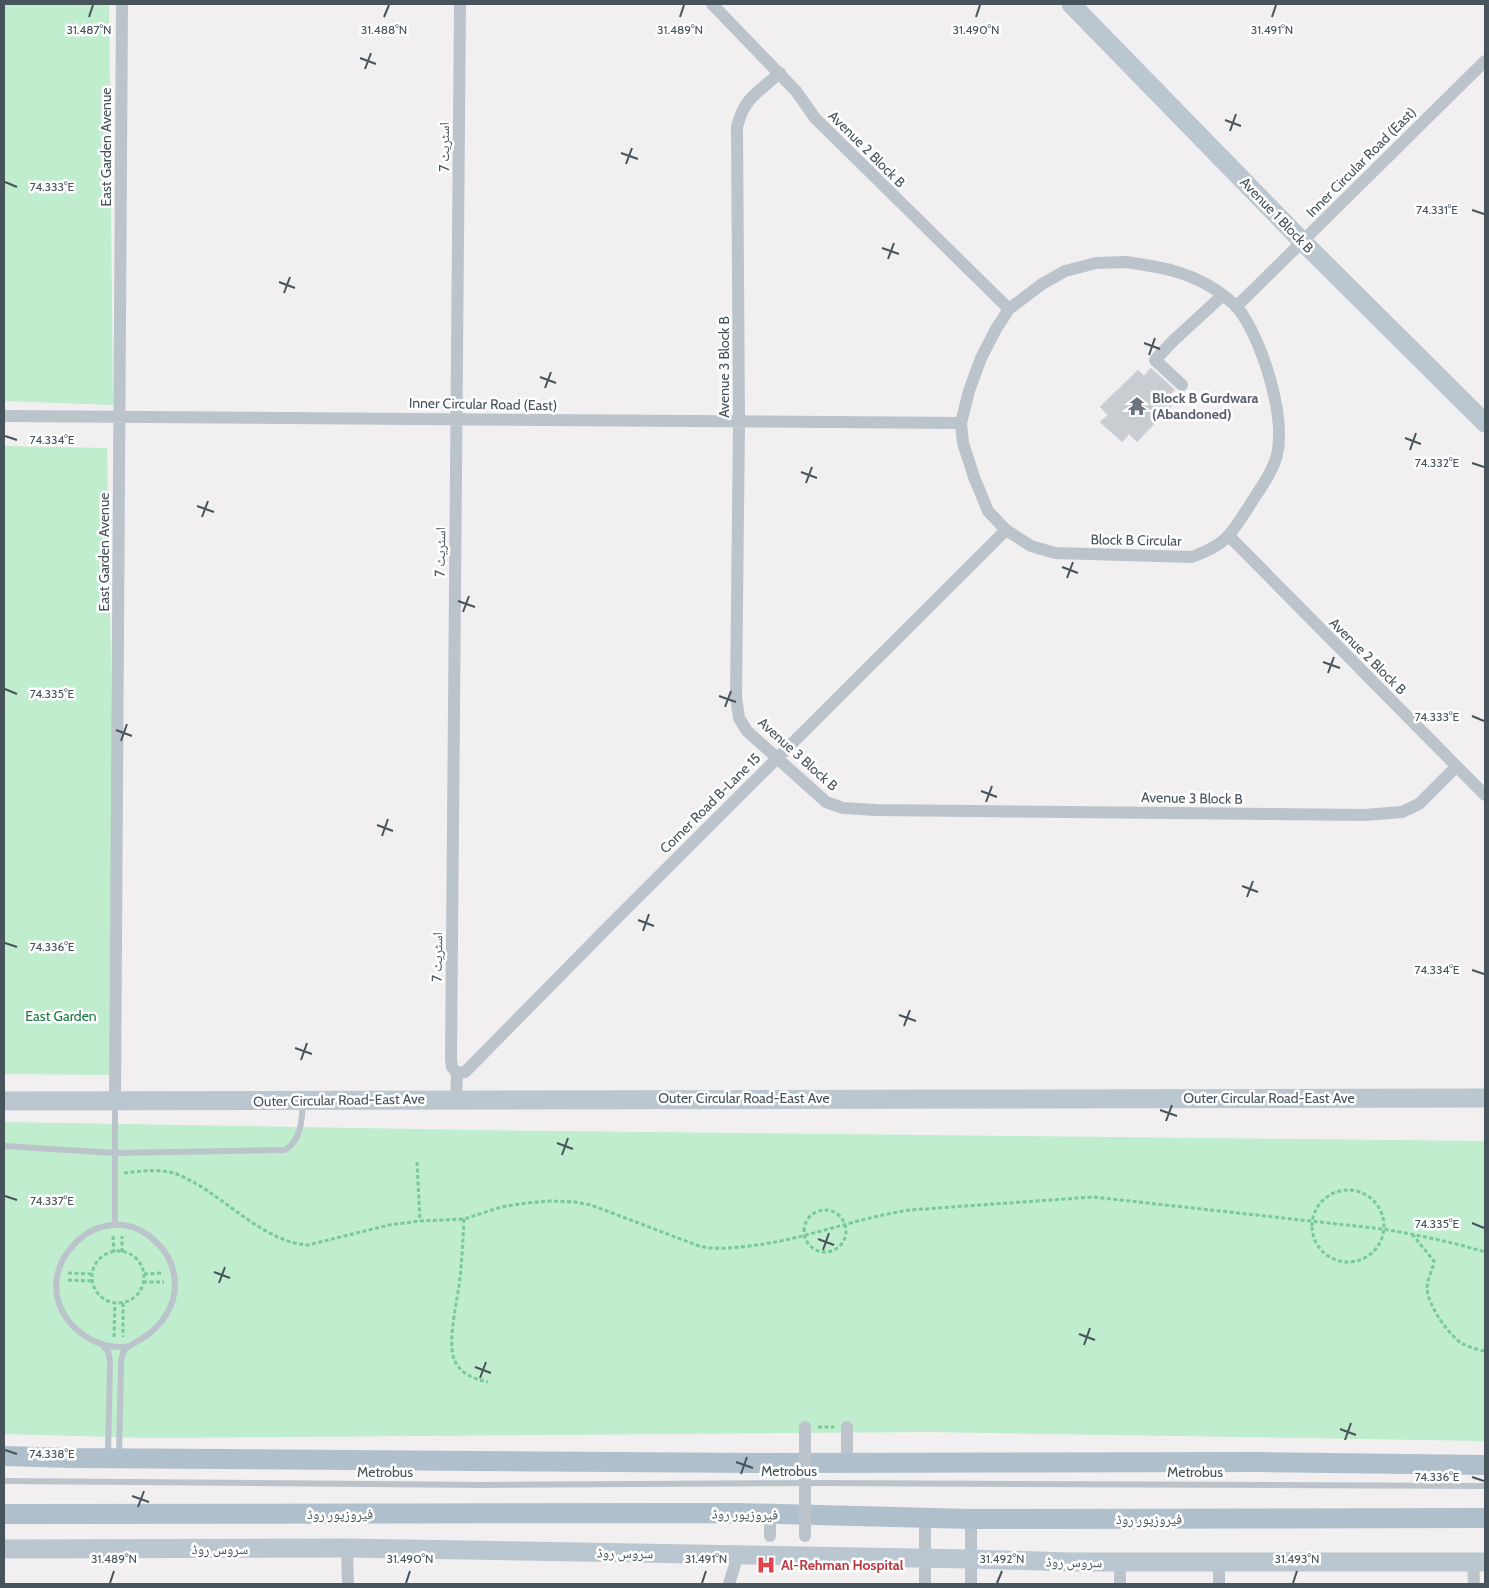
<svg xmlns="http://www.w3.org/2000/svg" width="1489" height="1588" viewBox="0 0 1489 1588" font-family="Cabin,'Noto Naskh Arabic',sans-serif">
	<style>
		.green { fill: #bfedcd }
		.building { fill: #c9ccd1; stroke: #d3d6da }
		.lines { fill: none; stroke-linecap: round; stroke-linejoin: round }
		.path { stroke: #78ca9b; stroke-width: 3; stroke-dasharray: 4 2.5; stroke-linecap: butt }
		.lane { stroke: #bbc4cb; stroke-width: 6 }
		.street { stroke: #bbc4cb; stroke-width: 12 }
		.secondary { stroke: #bbc7d0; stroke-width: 19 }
		.primary { stroke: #afc0cc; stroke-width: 20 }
		.street-bridge { stroke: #bbc4cb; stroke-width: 12 }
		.ticks { fill: none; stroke: #47545b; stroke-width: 2 }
		.labels { text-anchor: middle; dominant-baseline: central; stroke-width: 5; stroke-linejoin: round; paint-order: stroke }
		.street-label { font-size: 14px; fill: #47545b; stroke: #fff }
		.worship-label { font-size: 14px; font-weight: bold; fill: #5b616d; stroke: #fff; text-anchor: start }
		.park-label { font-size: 14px; fill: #1b7a43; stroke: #fff }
		.health-label { font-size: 14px; font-weight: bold; fill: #be3a42; stroke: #fff; text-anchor: start }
		.ticks-label { font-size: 12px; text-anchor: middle; fill: #47545b; stroke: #fff; stroke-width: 5; stroke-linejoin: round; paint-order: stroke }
	</style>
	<rect width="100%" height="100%" fill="#f1efef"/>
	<path class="green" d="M4,4H109L113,405L4,401Z
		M4,446L107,448L119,1075L4,1074Z
		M4,1122L473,1130L1485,1141V1441L929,1432L151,1438L4,1434Z"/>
	<path class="building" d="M1151,368L1175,390L1167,398L1173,404L1137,442L1129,434L1122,442L1100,422L1108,415L1100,407L1138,370L1144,376Z"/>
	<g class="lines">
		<path class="path" d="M417,1162L420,1221
			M124,1173C141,1171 158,1169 174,1173C181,1175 188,1180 195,1183C230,1203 268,1243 308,1245L389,1225L420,1221L464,1219L501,1207L526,1203L550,1201L575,1202L591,1205L699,1246C716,1250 732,1248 749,1246C804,1240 855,1218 910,1210L1093,1197L1383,1229C1418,1235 1452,1242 1485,1252
			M1312 1226a36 36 0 1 1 72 0a36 36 0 1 1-72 0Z
			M804 1231a21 21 0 1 1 42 0a21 21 0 1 1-42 0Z
			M464,1219C463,1239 462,1258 460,1278C458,1298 447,1341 454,1359C460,1374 474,1379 488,1382
			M1412,1234L1434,1261C1433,1270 1427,1279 1427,1288C1427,1304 1449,1336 1463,1344C1469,1347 1478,1350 1485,1351
			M113,1236L114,1252
			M92 1277a26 26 0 1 1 52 0a26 26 0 1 1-52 0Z
			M122,1252V1236
			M68,1273L93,1274
			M144,1274L163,1273
			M68,1280L93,1281
			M143,1282H164
			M123,1303V1337
			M114,1337L115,1303
			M818,1427H834"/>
		<path class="lane" d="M4,1146L115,1153L285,1150C301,1141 302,1120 303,1102
			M115,1224V1103
			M103,1346L108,1351L110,1361L108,1456
			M119,1456L121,1365C121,1361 122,1355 124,1351C130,1344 139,1341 146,1336C162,1325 175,1306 175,1285C175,1268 168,1253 156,1242C101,1188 19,1274 75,1328C90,1342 110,1350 130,1346
			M4,1481L484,1485L822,1483L1485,1486"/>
		<path class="street" d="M712,4L796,91L815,118L1009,309
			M780,73C758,92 744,98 737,127L739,422L736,697L739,718L747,731L826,802L843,808L875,810L1364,815L1402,812L1419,804L1456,767
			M1126,262C1160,267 1187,271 1216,290C1223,295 1231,301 1237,307C1262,338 1286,416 1277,455C1272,474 1258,491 1248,508C1229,537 1226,544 1192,557L1055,553L1031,546L1006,530L988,511L974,477L963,443L961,423L969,391L981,358L996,329L1009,309L1042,284L1065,271L1096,263Z
			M1236,307L1485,61
			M1182,385L1155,360L1173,341L1223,295
			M4,416L961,423
			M1229,536L1485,795
			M457,1073L465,1072L472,1065L609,926L1006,530
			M456,1099L457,1073L452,1067L451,1059L460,4
			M115,1101L122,4
			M847,1427V1463
			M770,1514V1536
			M971,1519V1584
			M347,1548L348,1584
			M1120,1562V1584
			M1219,1562V1584
			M1473,1562L1474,1584
			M729,1584L738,1555
			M925,1584V1518"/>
		<path class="secondary" d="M1071,4L1302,241L1485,423
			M4,1101L1485,1098
			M4,1549L347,1548L971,1559L1071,1562H1485"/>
		<path class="primary" d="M4,1456L72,1458L757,1463L1260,1462L1485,1465
			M4,1514L739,1513L971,1519L1485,1518"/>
		<path class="street-bridge" d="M805,1427V1536"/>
	</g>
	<path class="ticks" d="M89,17L93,5M384,17L389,5M680,17L684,5M976,17L980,5M1272,17L1276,5M360,58L376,64M365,69L371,53M1225,120L1241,126M1230,131L1236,114M621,153L638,159M626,164L632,148M5,182L17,187M1472,210L1484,214M882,248L899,254M888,259L894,243M279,282L295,288M284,293L290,277M1144,343L1160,349M1149,355L1155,338M540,377L556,383M545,388L551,372M5,436L17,440M1405,438L1421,444M1410,450L1416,433M1472,463L1484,467M801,472L817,478M806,483L812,467M197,506L214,512M202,517L208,501M1062,567L1078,573M1067,578L1073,562M458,601L475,607M463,612L469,596M1323,662L1340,668M1328,673L1334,657M5,689L17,694M719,696L736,702M725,707L731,691M1472,716L1484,721M116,730L132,736M121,741L127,724M981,791L997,797M986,802L992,786M377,825L393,831M382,836L388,819M1242,886L1258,892M1247,897L1253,881M638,920L654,926M643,931L649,914M5,943L17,947M1472,970L1484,974M899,1015L916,1021M904,1026L910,1010M295,1048L312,1054M301,1060L307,1043M1160,1110L1177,1116M1166,1121L1172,1105M557,1143L573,1149M562,1155L568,1138M5,1196L17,1200M1472,1223L1484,1228M818,1239L834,1245M823,1250L829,1233M214,1272L230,1278M219,1283L225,1267M1079,1334L1095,1340M1084,1345L1090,1328M475,1367L491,1373M480,1378L486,1362M1340,1429L1356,1435M1345,1440L1351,1423M5,1450L17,1454M736,1462L753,1468M741,1474L747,1457M1472,1477L1484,1481M132,1496L149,1502M138,1507L144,1491M110,1583L114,1571M406,1583L410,1571M702,1583L706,1571M997,1583L1002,1571M1293,1583L1297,1571"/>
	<defs>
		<g id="temple-bare" transform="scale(1.5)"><path d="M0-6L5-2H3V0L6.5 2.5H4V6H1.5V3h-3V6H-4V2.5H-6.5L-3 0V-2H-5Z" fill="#6b7280" stroke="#fff" stroke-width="2.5" paint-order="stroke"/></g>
		<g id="hospital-bare" transform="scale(1.5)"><path d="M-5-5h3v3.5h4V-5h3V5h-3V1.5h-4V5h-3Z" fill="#e0444e" stroke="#fff" stroke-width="2.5" paint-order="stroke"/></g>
	</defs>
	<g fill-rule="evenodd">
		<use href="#temple-bare" x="1137" y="406"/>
		<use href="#hospital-bare" x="766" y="1565"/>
	</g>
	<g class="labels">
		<g class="street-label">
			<text transform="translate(106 147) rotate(-90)">East Garden Avenue</text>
			<text transform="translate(444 147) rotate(-90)">اسٹریٹ 7</text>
			<text transform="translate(867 149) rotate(45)">Avenue 2 Block B</text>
			<text transform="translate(1361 162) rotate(-45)">Inner Circular Road (East)</text>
			<text transform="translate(1277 215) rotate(46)">Avenue 1 Block B</text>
			<text transform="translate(724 367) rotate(-90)">Avenue 3 Block B</text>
			<text transform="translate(483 404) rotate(1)">Inner Circular Road (East)</text>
			<text transform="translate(1136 540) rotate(1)">Block B Circular</text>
			<text transform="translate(104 552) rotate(-90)">East Garden Avenue</text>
			<text transform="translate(440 552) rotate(-89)">اسٹریٹ 7</text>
			<text transform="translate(1368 656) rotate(45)">Avenue 2 Block B</text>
			<text transform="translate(798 754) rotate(42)">Avenue 3 Block B</text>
			<text transform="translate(1192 798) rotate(1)">Avenue 3 Block B</text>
			<text transform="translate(710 803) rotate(-45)">Corner Road B-Lane 15</text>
			<text transform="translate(437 957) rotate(-89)">اسٹریٹ 7</text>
			<text x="744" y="1098">Outer Circular Road-East Ave</text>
			<text x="1269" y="1098">Outer Circular Road-East Ave</text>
			<text transform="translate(339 1100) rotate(-1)">Outer Circular Road-East Ave</text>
			<text x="789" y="1471">Metrobus</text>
			<text x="385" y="1472">Metrobus</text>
			<text x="1195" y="1472">Metrobus</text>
			<text x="340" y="1514">فیروزپور روڈ</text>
			<text transform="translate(745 1514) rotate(1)">فیروزپور روڈ</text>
			<text x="1149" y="1519">فیروزپور روڈ</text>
			<text x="220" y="1549">سروس روڈ</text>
			<text transform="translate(625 1553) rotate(1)">سروس روڈ</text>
			<text transform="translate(1074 1562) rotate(1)">سروس روڈ</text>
		</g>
		<g class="worship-label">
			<text x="1152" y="398">Block B Gurdwara<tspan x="1152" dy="16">(Abandoned)</tspan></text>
		</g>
		<g class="park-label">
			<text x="61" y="1016">East Garden</text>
		</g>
		<g class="health-label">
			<text x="781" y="1565">Al-Rehman Hospital</text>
		</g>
	</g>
	<g class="ticks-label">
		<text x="89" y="34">31.487°N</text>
		<text x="384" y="34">31.488°N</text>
		<text x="680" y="34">31.489°N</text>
		<text x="976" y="34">31.490°N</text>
		<text x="1272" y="34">31.491°N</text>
		<text x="52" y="191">74.333°E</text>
		<text x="1437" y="214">74.331°E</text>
		<text x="52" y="444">74.334°E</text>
		<text x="1437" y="467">74.332°E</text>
		<text x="52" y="698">74.335°E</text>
		<text x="1437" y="721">74.333°E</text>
		<text x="52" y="951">74.336°E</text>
		<text x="1437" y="974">74.334°E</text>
		<text x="52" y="1205">74.337°E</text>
		<text x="1437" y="1228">74.335°E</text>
		<text x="52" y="1458">74.338°E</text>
		<text x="1437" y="1481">74.336°E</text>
		<text x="114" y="1563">31.489°N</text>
		<text x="410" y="1563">31.490°N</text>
		<text x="706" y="1563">31.491°N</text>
		<text x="1002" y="1563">31.492°N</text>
		<text x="1297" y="1563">31.493°N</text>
	</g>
	<rect width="1489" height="1588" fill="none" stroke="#47545b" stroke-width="10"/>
</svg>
